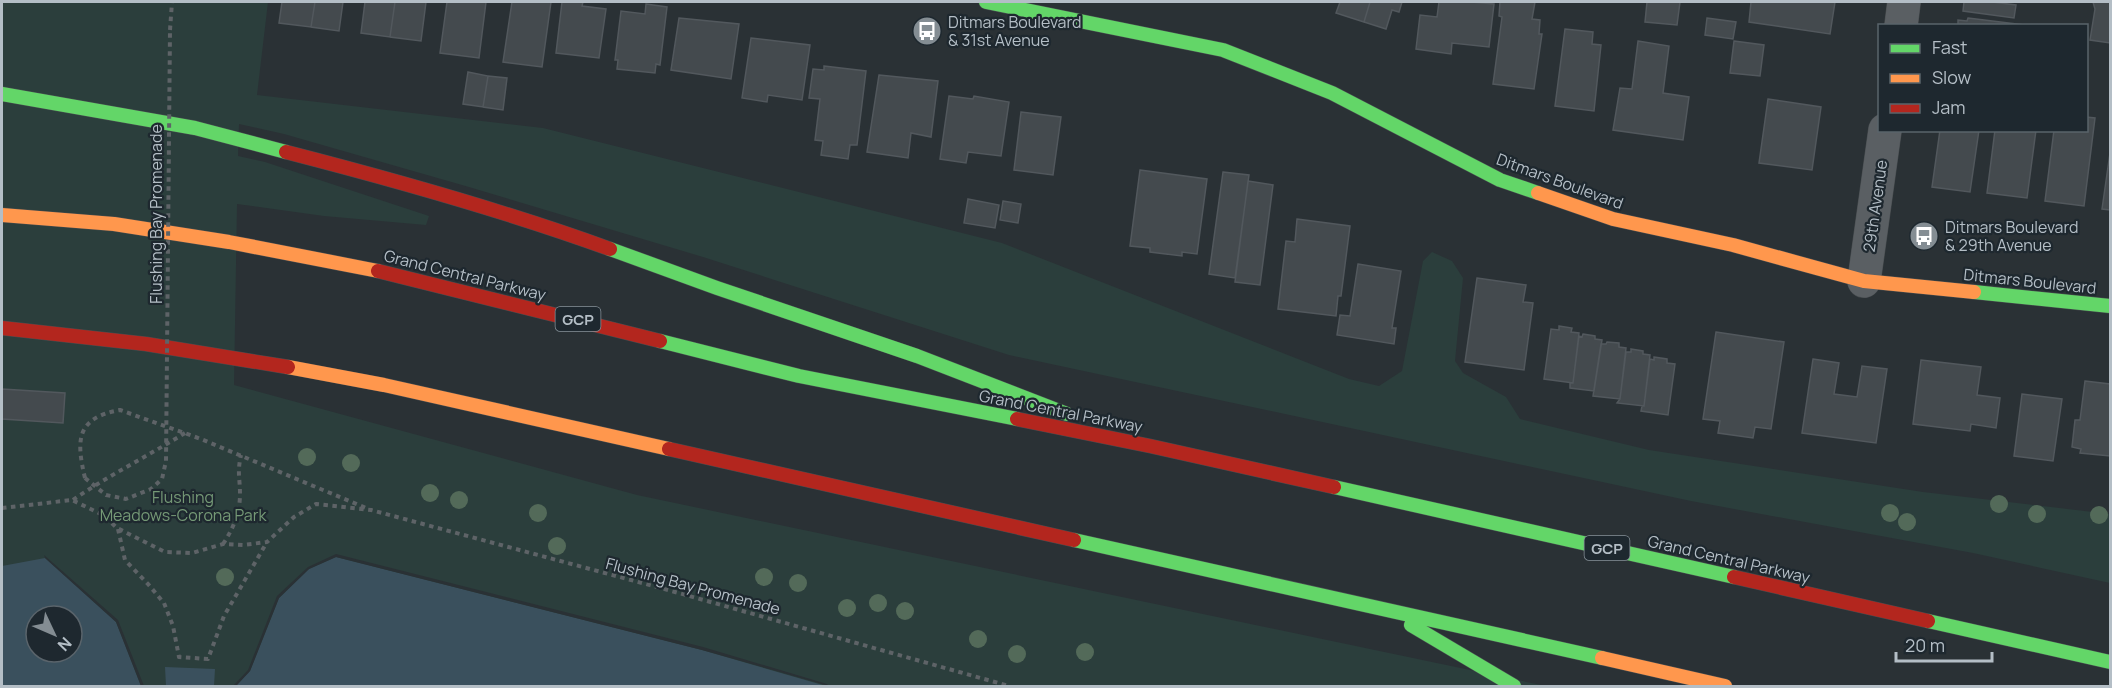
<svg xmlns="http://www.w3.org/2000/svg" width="2112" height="688" viewBox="0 0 2112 688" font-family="Manrope,sans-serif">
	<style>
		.green { fill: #2b3e3c; fill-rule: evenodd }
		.water { fill: #3a505d; fill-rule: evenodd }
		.pier { fill: #2a3135 }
		.building { fill: #444a4e; stroke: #52585d; stroke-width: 1.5 }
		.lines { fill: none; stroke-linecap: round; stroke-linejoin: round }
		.street-casing { stroke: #484d50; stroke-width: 34 }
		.fast-casing { stroke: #484d50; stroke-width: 15 }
		.slow-casing { stroke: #484d50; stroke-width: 15 }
		.jam-casing { stroke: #484d50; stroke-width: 15 }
		.path { stroke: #5e6367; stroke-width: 4; stroke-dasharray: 4.5 4.5; stroke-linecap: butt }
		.street { stroke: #5a5f63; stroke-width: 33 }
		.fast { stroke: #63d668; stroke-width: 14 }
		.slow { stroke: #ff974d; stroke-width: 14 }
		.jam { stroke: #b3261e; stroke-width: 14 }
		.path-bridge { stroke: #5e6367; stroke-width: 4; stroke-dasharray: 4.5 4.5; stroke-linecap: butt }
		.tree { fill: #536a59 }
		.labels { text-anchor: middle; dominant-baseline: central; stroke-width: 4.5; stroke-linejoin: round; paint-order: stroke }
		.shield { fill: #1e282f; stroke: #879199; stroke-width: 1.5 }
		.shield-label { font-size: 15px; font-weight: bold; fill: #b4bec6 }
		.poi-label { font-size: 16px; fill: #b4bec6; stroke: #1e282f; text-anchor: start }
		.street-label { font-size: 16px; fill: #b4bec6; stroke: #1e282f }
		.park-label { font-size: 16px; fill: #759976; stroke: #1e282f }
	</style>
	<rect width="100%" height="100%" fill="#2a3135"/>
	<path class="green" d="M2,2H268L257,95L543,128L1002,243L1349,379L1379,386L1402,371L1423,261L1432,252L1452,261L1463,278L1455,361L1463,373L1506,397L1520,419L1649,450L1923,492L2110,514V583L1973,553L1691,501L1009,355L703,257L469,187L284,134L239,124L238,156L265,162L429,216L426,225L324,216L237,204L234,385L637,495L1546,686H2ZM36,616H72V652H36Z"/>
	<path class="water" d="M336,557L702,650L826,686H236L250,671L279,598L309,569Z
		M45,558L116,622L141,686H2V566ZM36,616H72V652H36Z
		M165,667L215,669L214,686H166Z"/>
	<path class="pier" d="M336,554L703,647L827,684L829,686L702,650L336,557L309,569L279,598L250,671L236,686H233L248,670L277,596L308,567Z
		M44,555L118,620L144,686H141L116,622L45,558Z"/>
	<path class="building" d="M282,2H315L311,27L279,23Z
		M315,2H343L339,31L311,27Z
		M365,2H395L390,37L361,33Z
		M395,2H426L421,41L390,37Z
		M447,2H486L479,58L440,53Z
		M512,2H551L542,67L503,62Z
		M562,2H583L582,6L606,9L599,58L556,53Z
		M1340,2H1370L1364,22L1336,13Z
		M1370,2H1402L1399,12L1392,10L1386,29L1364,22Z
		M1439,2H1471L1494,4L1489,47L1452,43L1451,54L1416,49L1420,15L1437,17Z
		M1500,2H1535L1532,19L1540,20L1539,34H1542L1534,89L1493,84L1502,17L1499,16Z
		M1647,2H1680L1677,25L1645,22Z
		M1751,2H1835L1830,34L1749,22Z
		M1964,2H1992L2016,5L2014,18L1963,11Z
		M2093,2H2110V43L2090,40L2095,9Z
		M646,4L667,7L660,65L656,64L655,73L617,69L618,60H615L621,11L645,14Z
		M679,18L739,24L731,79L671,70Z
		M1707,18L1736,22L1733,39L1705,35Z
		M1968,18L2033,26H1958V20L1967,21Z
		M1565,29L1593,32L1592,44L1601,45L1594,111L1555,106Z
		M751,38L810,45L802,100L768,95L767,102L742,98Z
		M1638,41L1669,46L1663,93L1689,97L1683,140L1613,130L1620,88L1632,89Z
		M1734,41L1764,45L1760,76L1730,73Z
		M824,66L866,71L857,145H850L848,159L821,155L823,141L815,140L820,99L809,98L813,69L824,70Z
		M468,72L488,76L483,107L463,104Z
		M879,75L938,81L931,137L911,133L908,158L867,152Z
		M488,76L507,78L503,110L483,107Z
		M949,96L973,99L974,96L1009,102L1001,156L968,152L966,163L940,159Z
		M1768,99L1821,107L1812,170L1759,163Z
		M1021,112L1061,117L1053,175L1014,170Z
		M2086,117L2095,118L2084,206L2045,201L2054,130H2086Z
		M1940,130H1979L1970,192L1932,187Z
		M1995,130H2036L2027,198L1987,193Z
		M2110,153V210L2102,209Z
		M1140,170L1207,179L1197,254L1182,252V256L1150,252V248L1130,246Z
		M1223,172L1249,175L1235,278L1209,274Z
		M1248,181L1273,185L1260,285L1235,282Z
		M968,199L999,205L995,228L964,223Z
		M1003,201L1021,204L1018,223L1000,220Z
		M1297,219L1350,226L1341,296H1338L1336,316L1278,309L1286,241L1295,242Z
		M1358,264L1401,271L1392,328H1396L1394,344L1337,335L1340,315L1350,316Z
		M1477,278L1526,285L1523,302L1533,303L1524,370L1465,362Z
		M1559,326L1572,328L1571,332L1579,333L1573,383L1544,379L1551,329L1559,330Z
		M1716,332L1784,342L1771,429L1755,427L1753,438L1718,433L1720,421L1703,419Z
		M1583,334L1595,336V339L1602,340L1594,391L1570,388V383H1573L1579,336L1582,337Z
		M1607,342L1619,343V347L1626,348L1620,399L1593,396L1601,344H1606Z
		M1631,349L1643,351V354L1650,355L1644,406L1617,403L1620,399L1626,352H1631Z
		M1654,357L1667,359V363L1675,364L1668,415L1641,411L1642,406H1644L1650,359L1654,360Z
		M1813,359L1839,363L1834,394L1857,397L1862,366L1887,369L1876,443L1802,433Z
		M1921,360L1981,367L1977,395L2000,398L1996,428L1971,424L1970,431L1913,424Z
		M2085,381L2110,384V456L2080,453L2081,449L2072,447L2075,420H2080Z
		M2,389L65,393L63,423L2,419Z
		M2022,394L2062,399L2053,461L2014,456Z"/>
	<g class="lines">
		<g class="street-casing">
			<path id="street" d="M1901,26L1904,2
				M1864,281L1885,130"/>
		</g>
		<g class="fast-casing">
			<path id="fast" d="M986,2L1223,50L1332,93L1500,180L1538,193
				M2,94L195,128L286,152
				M610,249L717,288L917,356L1067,414
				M1974,292L2110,306
				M660,341L799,376L1017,419
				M1334,487L1734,577
				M1074,540L1602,658
				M1928,621L2110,662
				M1411,625L1514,686"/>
		</g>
		<g class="slow-casing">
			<path id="slow" d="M1538,193L1613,219L1733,245L1864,281L1974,292
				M2,215L114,224L229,242L378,271
				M288,367L384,385L669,449
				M1602,658L1725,686"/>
		</g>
		<g class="jam-casing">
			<path id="jam" d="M286,152C395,180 503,210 610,249
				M378,271L660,341
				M2,328L146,344L288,367
				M1017,419L1150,446L1334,487
				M669,449L1074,540
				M1734,577L1928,621"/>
		</g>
		<path class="path" d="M170,30L172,2
			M85,478C76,440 76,418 120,410L201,439L366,508
			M73,500C109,475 148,456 185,433
			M2,508L72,500L103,515L117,528L165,552L192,553L223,544L243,545L267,542L294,517L316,504L371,510L668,590L1009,686
			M118,529L125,560L148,584L164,603L173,626L179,657L208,659L224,616L267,542
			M223,544C233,529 240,513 240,494C240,478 237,473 241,455"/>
		<use href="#street" class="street"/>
		<use href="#fast" class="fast"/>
		<use href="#slow" class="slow"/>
		<use href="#jam" class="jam"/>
		<path class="path-bridge" d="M85,478L106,495L126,499L151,489L162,479L166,461L170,30"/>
	</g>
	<g class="tree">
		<circle cx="307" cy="457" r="9"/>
		<circle cx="351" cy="463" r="9"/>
		<circle cx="430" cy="493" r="9"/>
		<circle cx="459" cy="500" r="9"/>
		<circle cx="1999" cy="504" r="9"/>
		<circle cx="538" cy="513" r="9"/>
		<circle cx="1890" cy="513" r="9"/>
		<circle cx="2037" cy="514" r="9"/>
		<circle cx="2099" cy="515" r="9"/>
		<circle cx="1907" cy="522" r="9"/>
		<circle cx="557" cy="546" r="9"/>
		<circle cx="225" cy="577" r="9"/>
		<circle cx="764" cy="577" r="9"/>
		<circle cx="798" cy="583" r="9"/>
		<circle cx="878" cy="603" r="9"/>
		<circle cx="847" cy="608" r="9"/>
		<circle cx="905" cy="611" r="9"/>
		<circle cx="978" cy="639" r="9"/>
		<circle cx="1085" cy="652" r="9"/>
		<circle cx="1017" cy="654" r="9"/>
	</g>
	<defs>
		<g id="bus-disc" transform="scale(1.5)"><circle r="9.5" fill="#848d93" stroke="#1e282f"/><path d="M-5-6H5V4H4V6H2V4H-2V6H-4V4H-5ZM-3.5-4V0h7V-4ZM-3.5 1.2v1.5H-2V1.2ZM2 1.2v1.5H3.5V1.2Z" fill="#fff"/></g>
	</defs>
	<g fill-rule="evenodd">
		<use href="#bus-disc" x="927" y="31"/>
		<use href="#bus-disc" x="1924" y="236"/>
	</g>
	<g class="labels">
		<g class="shield">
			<rect x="555.5" y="307" width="45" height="24" rx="4.5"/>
			<rect x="1584.5" y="536" width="45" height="24" rx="4.5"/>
		</g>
		<g class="shield-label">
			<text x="578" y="319">GCP</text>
			<text x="1607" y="548">GCP</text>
		</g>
		<g class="poi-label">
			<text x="948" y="22">Ditmars Boulevard<tspan x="948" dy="18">&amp; 31st Avenue</tspan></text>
			<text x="1945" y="227">Ditmars Boulevard<tspan x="1945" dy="18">&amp; 29th Avenue</tspan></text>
		</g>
		<g class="street-label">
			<text transform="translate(1560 181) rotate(20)">Ditmars Boulevard</text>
			<text transform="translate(1875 206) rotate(-82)">29th Avenue</text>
			<text transform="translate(156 214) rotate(-90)">Flushing Bay Promenade</text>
			<text transform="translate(465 275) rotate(14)">Grand Central Parkway</text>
			<text transform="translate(2030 281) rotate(6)">Ditmars Boulevard</text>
			<text transform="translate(1061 411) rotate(11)">Grand Central Parkway</text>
			<text transform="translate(1729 559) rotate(13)">Grand Central Parkway</text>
			<text transform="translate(693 586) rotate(15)">Flushing Bay Promenade</text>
		</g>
		<g class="park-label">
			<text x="183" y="497">Flushing<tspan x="183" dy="18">Meadows-Corona Park</tspan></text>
		</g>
	</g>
	<rect width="2112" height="688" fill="none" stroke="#b4bec6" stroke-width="6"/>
	<rect x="1878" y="24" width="210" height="108" fill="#1e282f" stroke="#5a646b" stroke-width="1.5"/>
	<rect x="1890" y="44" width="30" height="9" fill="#63d668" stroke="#5a646b" stroke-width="1.5"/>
	<text x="1932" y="54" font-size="18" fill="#b4bec6">Fast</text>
	<rect x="1890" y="74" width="30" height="9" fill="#ff974d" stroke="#5a646b" stroke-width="1.5"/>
	<text x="1932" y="84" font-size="18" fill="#b4bec6">Slow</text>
	<rect x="1890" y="104" width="30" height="9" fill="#b3261e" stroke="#5a646b" stroke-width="1.5"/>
	<text x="1932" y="114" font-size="18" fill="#b4bec6">Jam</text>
	<g transform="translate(54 634) rotate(134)"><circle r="28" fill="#1e282f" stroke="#5a646b" stroke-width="1.5"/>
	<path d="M0-4.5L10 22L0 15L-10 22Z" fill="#848d93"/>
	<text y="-9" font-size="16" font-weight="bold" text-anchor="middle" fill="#b4bec6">N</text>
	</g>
	<path d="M1896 652v9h96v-9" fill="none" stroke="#b4bec6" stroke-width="3"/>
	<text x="1905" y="652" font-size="18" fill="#b4bec6" stroke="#1e282f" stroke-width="4.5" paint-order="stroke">20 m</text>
</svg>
